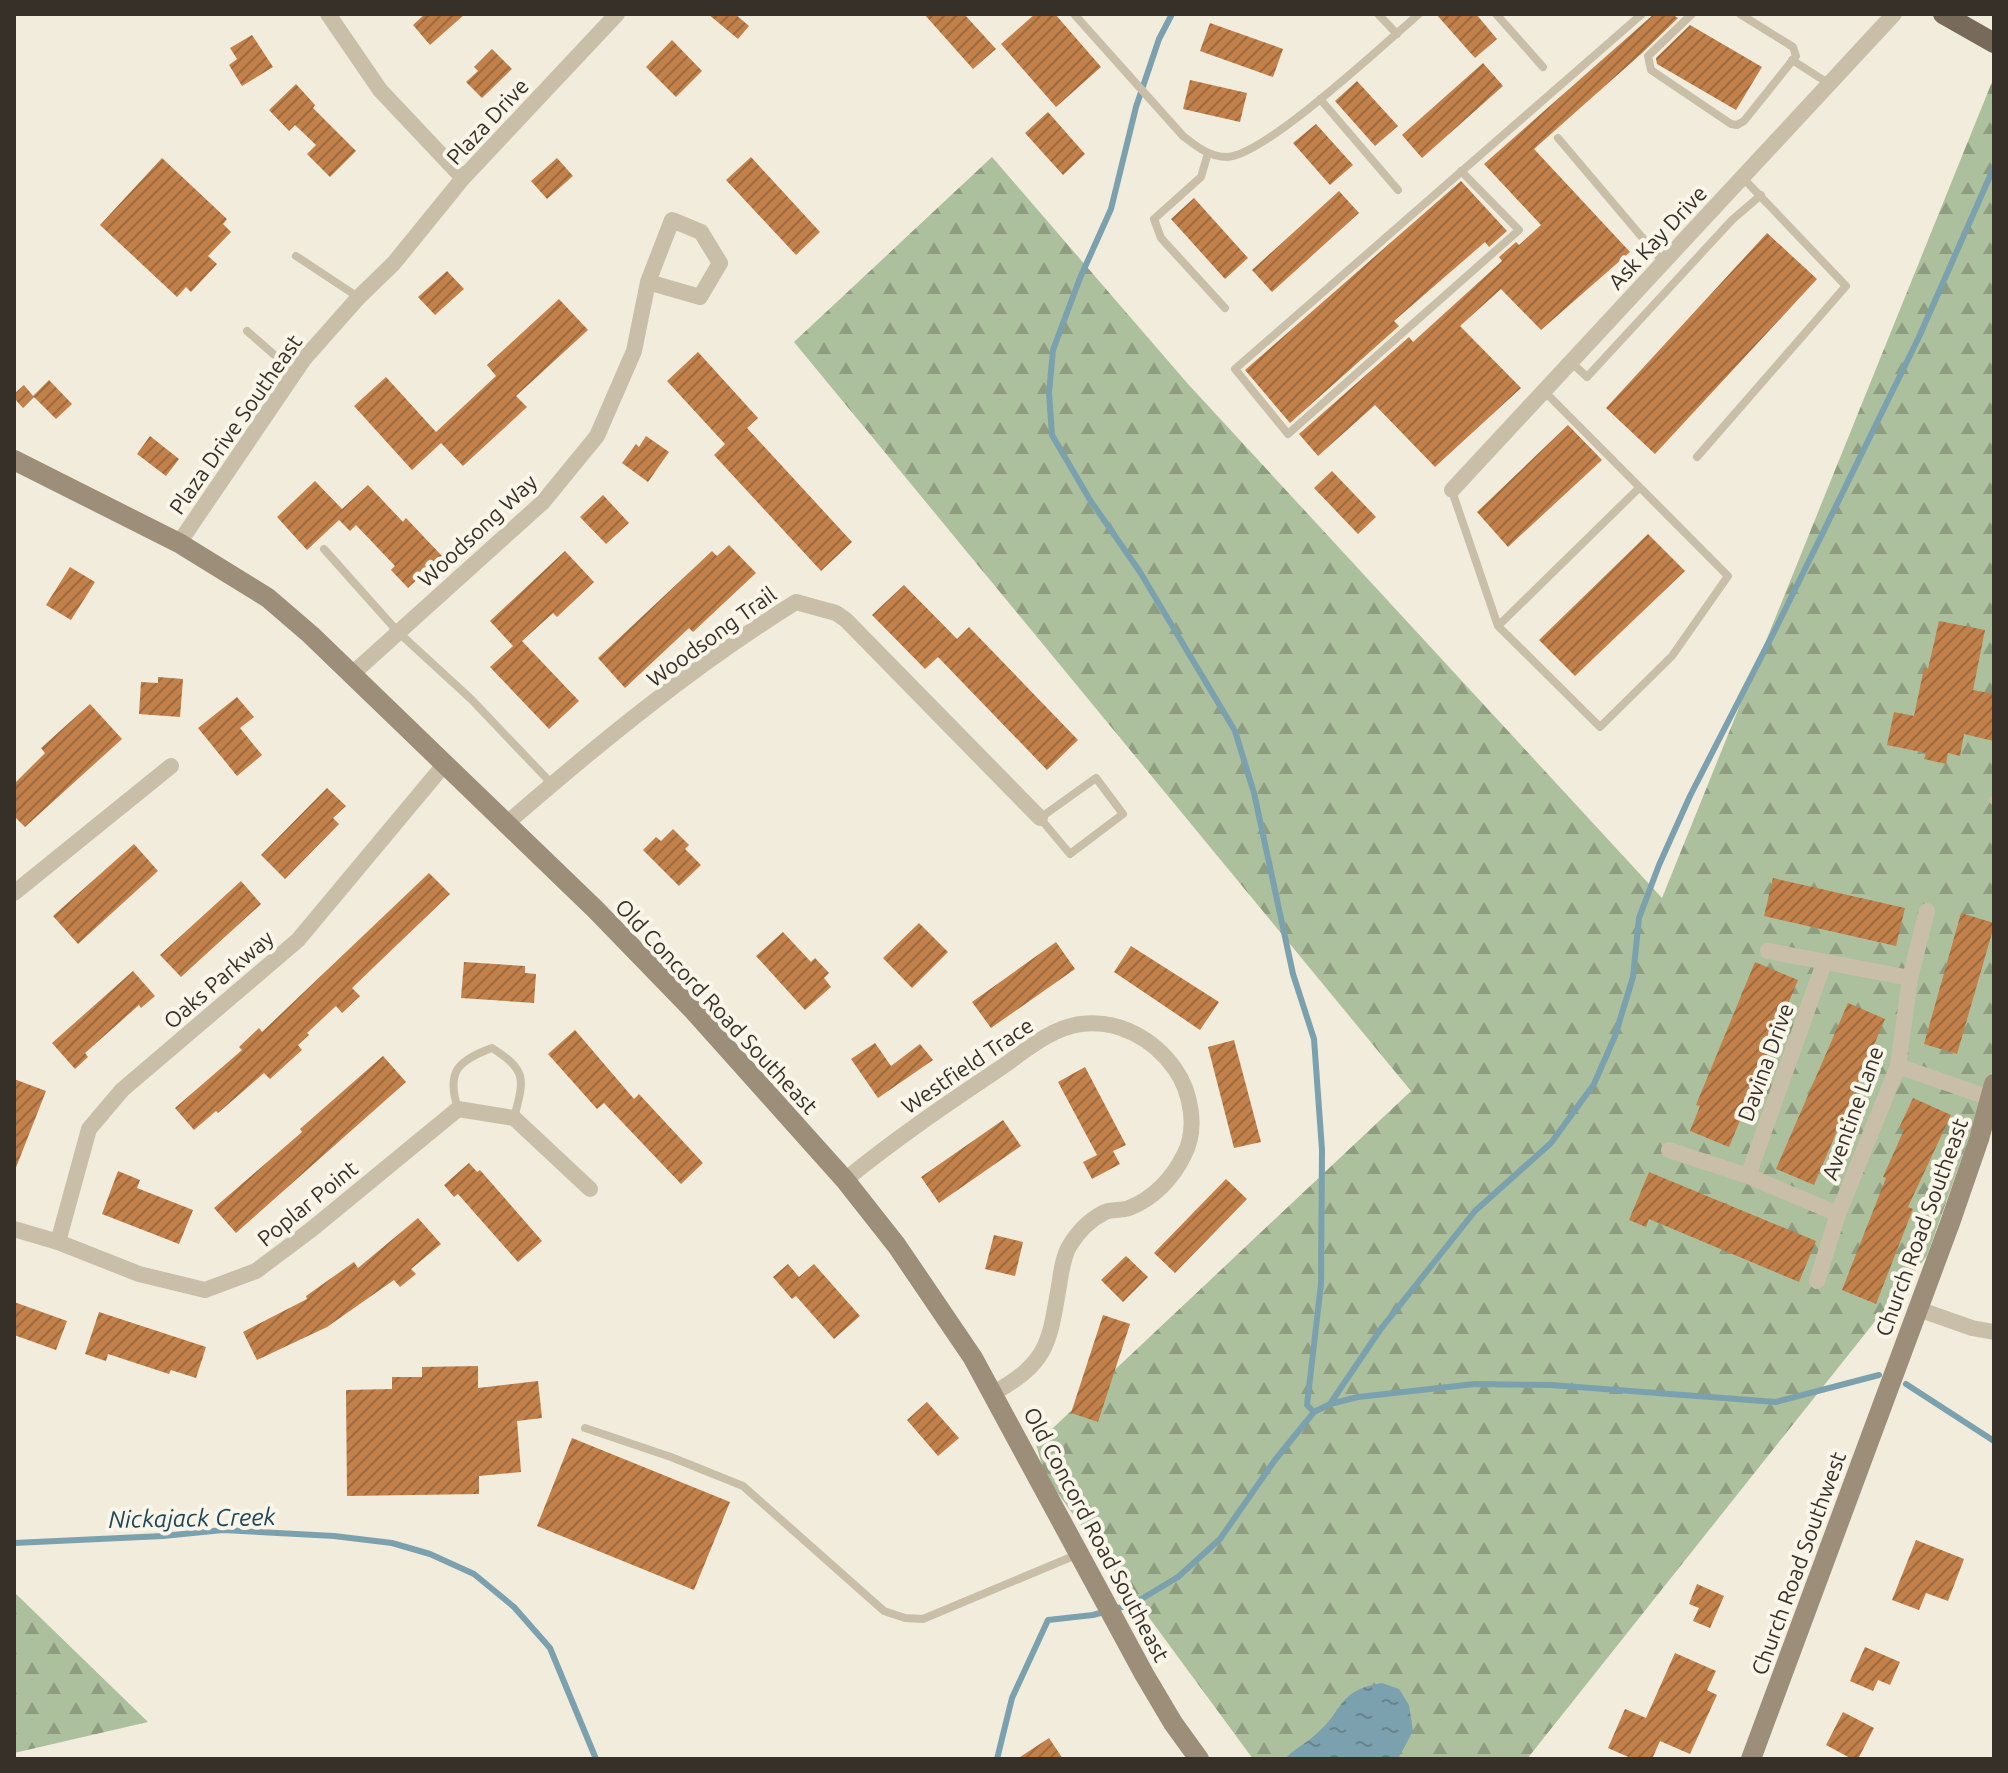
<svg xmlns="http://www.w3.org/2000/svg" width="2008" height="1773" viewBox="0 0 2008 1773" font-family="Ubuntu,sans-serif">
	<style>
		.forest { fill: url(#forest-firs) }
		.water { fill: url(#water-ripples) }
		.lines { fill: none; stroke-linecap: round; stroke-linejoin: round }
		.stream { stroke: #7ca1ae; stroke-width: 6 }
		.building { fill: url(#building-hatch) }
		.lane { stroke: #c9bfa9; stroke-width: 8 }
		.street { stroke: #c9bfa9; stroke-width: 16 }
		.secondary { stroke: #9d8e7a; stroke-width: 20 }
		.primary { stroke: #786a5a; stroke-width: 20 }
		.labels { text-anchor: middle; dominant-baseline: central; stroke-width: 8; stroke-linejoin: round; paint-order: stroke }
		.street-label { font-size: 22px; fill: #363028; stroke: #f9f5e9 }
		.water-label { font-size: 24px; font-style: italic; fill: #1f4757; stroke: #f9f5e9 }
	</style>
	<defs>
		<pattern id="forest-firs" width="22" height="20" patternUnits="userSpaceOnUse" patternTransform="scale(2)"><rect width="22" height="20" fill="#adc09d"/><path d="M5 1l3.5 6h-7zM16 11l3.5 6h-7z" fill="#8e9c80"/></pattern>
		<pattern id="water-ripples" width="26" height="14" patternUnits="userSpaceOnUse" patternTransform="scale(2)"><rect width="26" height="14" fill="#7ca1ae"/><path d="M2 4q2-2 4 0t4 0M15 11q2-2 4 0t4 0" fill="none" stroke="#66848e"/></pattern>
		<pattern id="building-hatch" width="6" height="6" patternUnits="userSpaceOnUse" patternTransform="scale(2)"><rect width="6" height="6" fill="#c2814a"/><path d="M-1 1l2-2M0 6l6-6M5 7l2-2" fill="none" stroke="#9e6a3e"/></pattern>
	</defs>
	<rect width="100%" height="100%" fill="#f1ecdc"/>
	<path class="forest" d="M1994,77V1067L1927,1256L1527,1759H1253L1045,1476L1036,1444L1411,1091L794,342L992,157L1188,384L1662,898Z
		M14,1592L148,1722L14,1753Z"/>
	<path class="water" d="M1382,1683L1399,1689L1409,1705L1413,1731L1398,1759H1285C1294,1749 1305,1744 1315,1735C1345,1711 1335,1691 1382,1683Z"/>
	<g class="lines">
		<path class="stream" d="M1172,14L1159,39L1136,107L1111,209L1080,278L1053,350L1049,393L1052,435L1090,500L1140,572L1235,731L1254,793L1293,974L1314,1039L1322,1150L1321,1284L1307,1405L1314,1412
			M1906,1384L1994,1441
			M1330,1404L1380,1330L1475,1211L1551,1143L1594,1084L1615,1036L1633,977L1639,918L1659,865L1690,796L1778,624L1919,337L1994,167
			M14,1543L163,1536L223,1530L334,1536L392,1543L430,1554L474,1574L514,1607L550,1648L596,1759
			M997,1759L1012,1698L1048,1620L1093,1615L1133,1604L1178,1577L1220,1539L1275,1460L1314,1412L1330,1404L1358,1397L1475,1384L1551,1385L1776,1402L1879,1375"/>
	</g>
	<path class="building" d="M425,14H465L430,45L413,25Z
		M708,14H735L749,26L738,39Z
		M924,14H964L996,49L973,69Z
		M1035,14H1055L1101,67L1056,107L1001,44Z
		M1436,14H1476L1497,39L1475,58Z
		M1654,14H1671L1678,18L1641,54L1534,149L1630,252L1541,330L1501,289L1460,326L1521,388L1435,467L1375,405L1318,456L1299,434L1409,337L1413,342L1502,261L1499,257L1516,242L1519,245L1541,225L1484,164Z
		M1210,23L1283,49L1273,77L1200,51Z
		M1690,25L1762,67L1736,110L1657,64L1656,58Z
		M252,35L273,67L242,86L229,65L237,59L230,48Z
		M672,40L702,71L676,97L646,67Z
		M492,49L512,69L482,98L466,82L478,71L474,67Z
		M1483,63L1503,86L1422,158L1402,135Z
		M1190,80L1247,93L1240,122L1183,109Z
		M1357,81L1398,126L1375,146L1335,101Z
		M296,84L315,105L313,108L356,151L330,177L307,154L316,145L295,125L289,131L269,110Z
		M1048,112L1085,154L1063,175L1025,133Z
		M1316,124L1353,165L1330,185L1293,143Z
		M751,157L820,232L796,255L726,180Z
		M162,158L227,219L223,224L231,232L208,256L217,264L191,292L186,287L177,297L100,225Z
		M557,158L573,176L547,199L531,181Z
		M1461,181L1507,231L1489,247L1485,242L1394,321L1399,326L1290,423L1245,370Z
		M1339,191L1359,213L1272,292L1252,270Z
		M1194,198L1248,258L1225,279L1171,219Z
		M1767,233L1817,279L1655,454L1606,408Z
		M447,271L464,289L435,315L418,297Z
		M559,299L588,330L516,396L527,407L463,466L441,443L412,470L354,406L386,377L436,432L496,376L487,365Z
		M698,352L758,418L747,428L852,542L821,571L714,455L725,444L667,381Z
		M49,380L72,404L56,419L33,396Z
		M24,385L34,397L23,408L14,398V394Z
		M1568,425L1602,460L1508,547L1477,512Z
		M150,436L179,459L166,476L137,454Z
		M646,436L669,452L648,482L622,463L636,444L639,447Z
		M1332,471L1376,517L1358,534L1314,488Z
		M315,481L342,509L368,485L403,522L406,518L442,556L408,588L391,570L395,566L356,525L350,531L339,520L307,550L277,517Z
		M603,495L629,523L606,544L580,517Z
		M1648,534L1685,571L1575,676L1539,640Z
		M729,545L756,573L693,632L689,628L625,688L598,658L712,551L717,556Z
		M565,551L594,582L557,617L553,613L522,641L579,701L549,729L490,667L513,646L490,621Z
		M70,567L95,582L71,620L46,605Z
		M904,585L957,639L969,627L1078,740L1047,770L938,657L925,669L872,615Z
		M1939,621L1985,630L1973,690L1994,694V741L1964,734L1960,756L1948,753L1946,764L1924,759L1926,753L1887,745L1894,712L1914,716L1924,668L1928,669Z
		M158,677L183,679L180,717L139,714L141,682L158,683Z
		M237,697L254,717L240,728L262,755L237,776L198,728Z
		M90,704L122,739L25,827L14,816V784L45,753L41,748Z
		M327,788L346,806L333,818L339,824L285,879L261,855Z
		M673,829L689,845L685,849L701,865L679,886L643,850L656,837L661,841Z
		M134,844L158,871L78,944L53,916Z
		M429,873L450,894L352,988L360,996L342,1013L336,1006L307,1033L309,1035L298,1045L302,1050L270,1079L264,1073L218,1113L216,1111L194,1130L175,1108L242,1050L239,1047L259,1028L262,1032Z
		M1773,878L1905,908L1896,946L1764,916Z
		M241,881L261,904L181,977L160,955Z
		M1961,913L1994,923V926L1957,1054L1924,1044Z
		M919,923L948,952L912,988L883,958Z
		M783,932L811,962L815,958L829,973L824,978L831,987L805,1010L756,956Z
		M1056,942L1075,969L991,1028L972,1002Z
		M1131,946L1219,1002L1200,1030L1114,972Z
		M464,962L525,966V973L536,974L534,1003L461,998Z
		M1755,962L1798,980L1729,1147L1690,1131L1700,1106L1696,1105Z
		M133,971L155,996L141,1008L139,1005L85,1053L88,1057L75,1069L52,1043Z
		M1848,1003L1885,1019L1814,1185L1776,1169Z
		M575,1030L634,1099L639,1094L703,1163L681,1184L604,1103L597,1109L548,1054Z
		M1234,1040L1261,1142L1234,1148L1208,1047Z
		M875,1043L891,1066L920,1044L933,1060L878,1098L851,1059Z
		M383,1056L406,1082L236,1233L214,1208L302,1132L300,1129Z
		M1085,1067L1126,1145L1113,1151L1120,1164L1092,1179L1083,1162L1097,1155L1058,1082Z
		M14,1079L46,1091L15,1170H14Z
		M1913,1098L1951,1115L1908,1207L1913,1209L1876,1304L1842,1290L1886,1178L1883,1177L1904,1130L1899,1128Z
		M1003,1120L1021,1146L939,1203L921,1177Z
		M469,1163L477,1172L480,1170L542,1241L518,1262L458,1194L454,1197L444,1185Z
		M118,1171L140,1180L137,1188L193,1210L179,1244L102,1214Z
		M1649,1172L1816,1241L1799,1282L1649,1219L1646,1227L1629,1220Z
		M1226,1179L1247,1199L1175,1273L1154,1253Z
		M418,1218L441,1244L411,1269L416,1274L400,1287L394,1280L327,1327L257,1360L243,1332L307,1299L306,1296L354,1262L358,1268Z
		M994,1235L1023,1242L1015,1276L985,1269Z
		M1126,1256L1148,1277L1123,1302L1101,1280Z
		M788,1264L799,1277L814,1264L860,1316L834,1339L796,1296L792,1299L773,1277Z
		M14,1302L67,1321L56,1350L14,1335Z
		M99,1312L206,1347L196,1378L171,1370L169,1374L108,1354L106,1361L85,1354Z
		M1103,1315L1130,1324L1098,1422L1071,1413Z
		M478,1366V1388L538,1381L542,1418L517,1421L521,1472L479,1476V1494L347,1496L346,1390L392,1389V1377H422V1367Z
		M927,1402L959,1438L938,1456L907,1420Z
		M572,1438L730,1502L694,1590L537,1526Z
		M1916,1540L1964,1559L1948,1601L1926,1593L1919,1610L1892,1600Z
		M1697,1584L1724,1596L1710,1628L1693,1621L1699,1608L1689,1604Z
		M1865,1647L1900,1662L1890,1685L1878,1680L1873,1691L1850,1681Z
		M1675,1653L1716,1671L1707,1690L1717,1695L1690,1754L1660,1741L1652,1759H1633L1608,1748L1625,1709L1646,1718Z
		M1843,1712L1874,1728L1858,1759H1852L1826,1745Z
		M1049,1738L1063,1759H1017Z"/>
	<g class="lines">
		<path class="lane" d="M1074,14L1183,136C1196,146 1209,157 1227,157C1265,156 1385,43 1419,14
			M1378,14L1397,34
			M1496,14L1543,67
			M1692,14L1648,56L1651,70L1731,124L1737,125L1744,121L1796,56L1793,47L1740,14
			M1792,60L1828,83
			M1320,99L1398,190
			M1558,138L1663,262
			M1208,153L1201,177L1154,219L1161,238L1225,308
			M1461,171L1519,230L1288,434L1235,369L1642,14
			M296,256L358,297
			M247,331L294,372
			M1571,362L1587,377L1732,220L1761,195
			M1697,457L1846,286L1743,178
			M1452,491L1498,626L1600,727L1672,656L1728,576L1544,391
			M324,549L398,632L471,699L552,784
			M1498,626L1639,488
			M1096,778L1123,814L1070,854L1040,818Z
			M1993,800H1994
			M458,1109C446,1072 457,1061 492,1048C528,1071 524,1079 514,1118
			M585,1428L671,1457L743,1486L884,1611L905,1618L923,1619L1076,1555"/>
		<path class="street" d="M328,14L380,90L463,178
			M1452,490L1894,14
			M179,543L304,359L358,298L394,263L463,178L617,14
			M351,675L543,502L597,436L634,351L648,282L672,220L701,232L720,263L700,297L648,282
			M506,824C597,745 693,666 796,602L836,613L846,620L1040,818
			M14,893L171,766
			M1768,951L1910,978
			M1898,1066L1990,1098
			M1669,1150L1748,1176L1838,1214
			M1748,1176L1824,963
			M845,1180C895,1139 948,1103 1002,1067C1026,1050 1051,1028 1081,1024C1118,1019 1154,1039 1175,1069C1191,1092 1198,1129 1184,1155C1173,1178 1153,1199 1129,1208C1121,1211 1112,1209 1105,1212C1091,1219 1078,1232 1070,1245C1063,1256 1061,1273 1059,1286C1049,1344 1048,1362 994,1393
			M14,1229L58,1242L139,1274L205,1290L256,1271L312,1229L458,1109L514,1118L590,1189
			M58,1242L89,1129L122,1090L298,940L444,765
			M1817,1281L1838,1214L1898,1066L1910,978L1927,911
			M1918,1309L1972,1328L1994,1332"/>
		<path class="secondary" d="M14,460L179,543L268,598L311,635L595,909L692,1009L845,1180L897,1246L973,1358L1144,1674L1173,1723L1199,1759
			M1751,1759L1950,1223L1979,1139L1994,1084"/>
		<path class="primary" d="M1943,14L1994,43"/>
	</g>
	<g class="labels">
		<g class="street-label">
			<text transform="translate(487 121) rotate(-47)">Plaza Drive</text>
			<text transform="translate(1657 237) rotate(-47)">Ask Kay Drive</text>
			<text transform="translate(235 424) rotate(-55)">Plaza Drive Southeast</text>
			<text transform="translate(477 530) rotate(-43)">Woodsong Way</text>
			<text transform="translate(711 636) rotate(-36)">Woodsong Trail</text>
			<text transform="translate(218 979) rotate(-41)">Oaks Parkway</text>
			<text transform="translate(717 1006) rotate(47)">Old Concord Road Southeast</text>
			<text transform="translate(1765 1062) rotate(-70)">Davina Drive</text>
			<text transform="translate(967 1065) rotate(-34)">Westfield Trace</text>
			<text transform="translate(1852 1113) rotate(-70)">Aventine Lane</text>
			<text transform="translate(307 1203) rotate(-39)">Poplar Point</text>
			<text transform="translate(1921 1227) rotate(-70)">Church Road Southeast</text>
			<text transform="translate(1097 1534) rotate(62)">Old Concord Road Southeast</text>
			<text transform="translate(1798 1563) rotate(-70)">Church Road Southwest</text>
		</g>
		<g class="water-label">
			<text transform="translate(192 1518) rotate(-1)">Nickajack Creek</text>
		</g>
	</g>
	<rect width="2008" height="1773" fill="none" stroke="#363028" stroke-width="32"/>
</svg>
